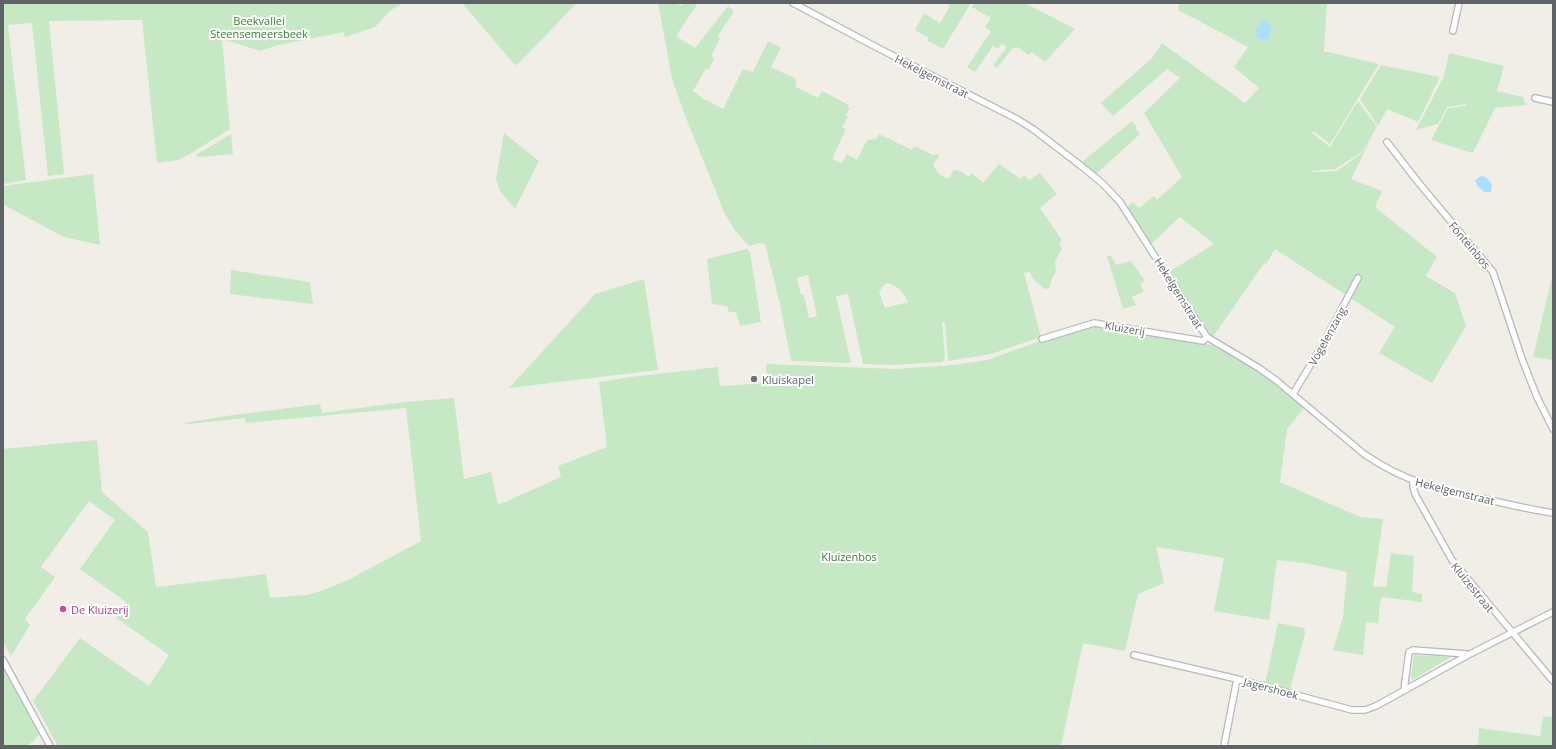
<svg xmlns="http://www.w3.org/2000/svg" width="1556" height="749" viewBox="0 0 1556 749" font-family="'Open Sans',sans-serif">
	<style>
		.green { fill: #c7e8c5; fill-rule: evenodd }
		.water { fill: #a9dfff }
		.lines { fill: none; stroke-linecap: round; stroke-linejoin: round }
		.stream { stroke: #a9dfff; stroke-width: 2 }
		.minor-casing { stroke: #b5b8bc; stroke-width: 8 }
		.minor { stroke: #fff; stroke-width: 5.5 }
		.worship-dot { fill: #6b7280; stroke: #fff; stroke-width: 1.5 }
		.hotel-dot { fill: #d1479c; stroke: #fff; stroke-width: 1.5 }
		.labels { text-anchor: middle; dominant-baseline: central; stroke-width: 4; stroke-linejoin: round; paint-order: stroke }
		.park-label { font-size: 11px; fill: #358134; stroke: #fff }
		.street-label { font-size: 11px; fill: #5f6368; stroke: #fff }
		.worship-label { font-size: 11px; fill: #5b616d; stroke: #fff; text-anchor: start }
		.hotel-label { font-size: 11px; fill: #b23c85; stroke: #fff; text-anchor: start }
	</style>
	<rect width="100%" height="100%" fill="#f1eee8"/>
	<path class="green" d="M3,3H404L391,10L375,27L345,37L344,32L278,45L260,51L222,39L230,129L188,155L178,160L157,163L142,20L49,21L64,174L48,176L32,23L8,25L26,180L3,184Z
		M462,3H573L575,5L518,64L515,65Z
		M658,3H676L681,6L683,3H698L676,36L695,48L728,6L734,11L718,36L720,38L711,56L714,58L709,70L706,68L693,91L705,100H707L723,109L743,69L753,72L768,41L781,48L771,67L796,79V87L818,98L822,91L849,105L847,107L850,108L846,115L848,116L842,127L846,129L832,159L842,163L847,154L857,160L867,140L876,139L879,134L912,150L914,146L933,155L938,154L939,156L933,165L939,174L948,179L954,170L960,171L969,177L972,173L983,183L999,164L1021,179L1024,175L1029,180L1040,173L1057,194L1040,208L1062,240L1059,243L1062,248L1055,262L1056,272L1053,276L1049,288L1045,289L1035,281L1029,272L1024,273L1041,337L991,354L948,361L945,322H942L945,356L944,360L942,362L892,365L863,364L848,294L836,296L851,363L791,361L780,304L765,244L759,243L749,246L736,232L725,214L686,118L672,79ZM808,275L817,316L809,318L804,295H801L797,278ZM888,283C898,286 904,293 908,302L885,308L879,292L884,285Z
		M946,3H971L943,49L927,41L929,38L915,30L924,13L940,23L950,6Z
		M975,3H1025L1075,29L1045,62L1032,52L1029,55L1017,47L1012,49L997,68L993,65L1007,47L1002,44L998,49L993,46L975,72L967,67L991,31L985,27L991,18L972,7Z
		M1179,3H1327L1324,51L1379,64L1330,144L1315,132H1311L1330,147L1358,101L1377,127L1362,152L1335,169L1312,171L1313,172L1337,171L1362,153L1371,139L1351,179L1382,191L1375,207L1437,257L1426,276L1455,293L1466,326L1432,383L1379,353L1395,327L1275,249L1266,264L1264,263L1260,269L1213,337L1200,323L1169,272L1214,244L1180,217L1151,244L1127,207L1133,202L1139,208L1154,196L1157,200L1182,177L1144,113L1180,78L1167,69L1113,116L1101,103L1152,58L1162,43L1245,103L1259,88L1234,67L1248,47L1178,10Z
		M1449,53L1504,66L1497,91L1523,97L1526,105L1495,108L1473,153L1431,140L1448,108L1466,106V104L1447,107L1438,124L1416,130L1444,76Z
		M1381,65L1440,77L1418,122L1387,109L1378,126L1360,99Z
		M1132,121L1137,127L1135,128L1140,134L1096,174L1082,162Z
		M504,133L539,161L515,209L500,191L496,179Z
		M231,134L233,154L198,157L196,155Z
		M93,174L100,245L64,237L4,205L3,222V186Z
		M747,249L750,252L761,322L740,326L736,312H729L727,306L712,304L707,259Z
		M1107,256H1111L1116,265L1131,261L1145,281L1140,284L1144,291L1132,297L1136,305L1123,309Z
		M231,270L310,282L313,304L230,294Z
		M1553,273V360L1533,357Z
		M644,279L658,370L509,388L595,294Z
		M1092,325H1097L1212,345L1245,363L1265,376L1304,408L1287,429L1280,482L1360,517L1383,519L1373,586L1386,587L1391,553L1414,556L1412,592L1422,594V602L1381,597L1378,623L1366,622L1363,655L1333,650L1343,617L1347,572L1305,563L1277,560L1269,620L1214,611L1224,558L1156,547L1164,583L1138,594L1125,651L1083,643L1061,746H58L33,701L80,638L149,686L169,655L116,618L126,602L80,569L115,520L89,501L41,567L55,577L25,619L30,625L11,656L3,642V449L96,440L97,441L102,492L148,532L156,587L266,574L270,598L307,595L321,591L350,579L421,541L406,408L246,423L245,418L180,425L190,422L226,416L320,404L322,413L405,402L454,398L464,479L491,472L498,505L561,477L558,466L607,447L599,382L631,377L718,367L720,386L767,383L766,364L895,369L953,365L987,360L1037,342Z
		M1278,623L1304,628L1305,633L1290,690L1265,684Z
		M1414,655L1451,657L1412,680L1411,676Z
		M3,664L40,734L28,746H3Z
		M1553,716V746H1478L1479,728L1540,736L1543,717Z"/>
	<path class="water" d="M1262,19L1269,23L1271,30L1268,38L1272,39L1268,42L1267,40L1257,38L1256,30L1262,23L1260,20Z
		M1481,176C1487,176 1489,180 1492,185L1491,192H1485L1478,187L1475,180Z"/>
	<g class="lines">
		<path class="stream" d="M815,746L816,741"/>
		<g class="minor-casing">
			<path id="minor" d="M793,3L878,48L1017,119L1033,129L1080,165L1102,183L1120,202L1203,331L1207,337L1259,368L1277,381L1364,454C1406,483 1441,490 1490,500C1511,505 1532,510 1553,513
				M1453,31L1459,3
				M1535,98L1553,102
				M1387,142L1418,182L1493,272L1522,359L1537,397L1553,429
				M1042,339L1094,323L1203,341L1207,337
				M1293,394L1323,344L1358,278
				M1413,481V487L1415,494L1452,560L1553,681
				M1134,655L1237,679L1352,710H1365L1376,706L1468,655L1553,612
				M3,660L50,746
				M1404,690L1409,652L1413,650L1467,654
				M1224,746L1237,679"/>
		</g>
		<use href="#minor" class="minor"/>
	</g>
	<circle class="worship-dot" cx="754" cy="379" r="4"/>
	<circle class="hotel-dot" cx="63" cy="609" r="4"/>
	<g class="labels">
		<g class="park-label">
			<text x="259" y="20">Beekvallei<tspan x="259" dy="13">Steensemeersbeek</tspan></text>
			<text x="849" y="556">Kluizenbos</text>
		</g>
		<g class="street-label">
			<text transform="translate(932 76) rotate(27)">Hekelgemstraat</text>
			<text transform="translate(1470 245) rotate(50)">Fonteinbos</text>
			<text transform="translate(1179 293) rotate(58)">Hekelgemstraat</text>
			<text transform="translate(1125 328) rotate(10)">Kluizerij</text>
			<text transform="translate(1327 336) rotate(-61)">Vogelenzang</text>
			<text transform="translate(1455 491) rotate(14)">Hekelgemstraat</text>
			<text transform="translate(1473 587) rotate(51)">Kluizestraat</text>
			<text transform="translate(1271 688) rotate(15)">Jagershoek</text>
		</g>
		<g class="worship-label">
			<text x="762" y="379">Kluiskapel</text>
		</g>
		<g class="hotel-label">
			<text x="71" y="609">De Kluizerij</text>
		</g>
	</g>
	<rect width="1556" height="749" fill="none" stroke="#5f6368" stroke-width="8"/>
</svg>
